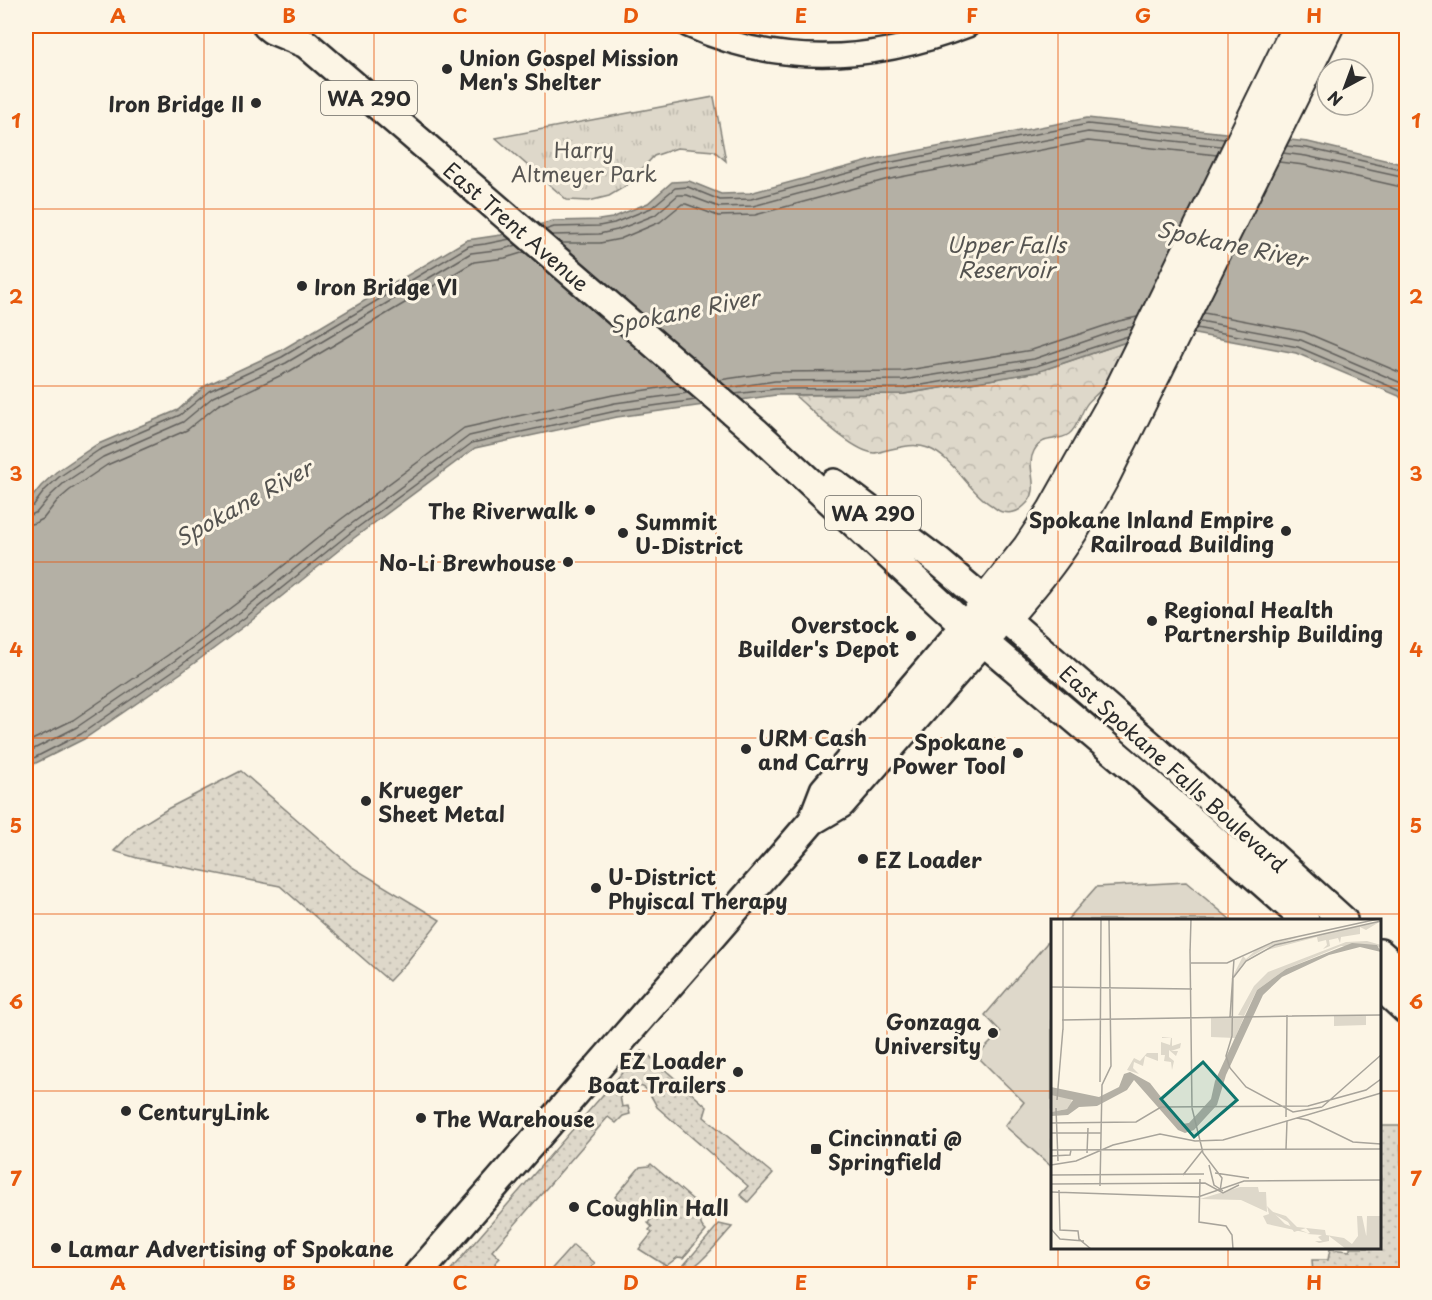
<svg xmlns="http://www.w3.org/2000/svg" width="1432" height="1300" viewBox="0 0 1432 1300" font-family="'Playpen Sans',sans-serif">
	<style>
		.grass { fill: url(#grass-dots); stroke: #84827a; stroke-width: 1.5 }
		.forest { fill: url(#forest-crowns); stroke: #84827a; stroke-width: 1.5 }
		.park { fill: url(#park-tufts); stroke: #84827a; stroke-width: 1.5 }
		.pitch { fill: #ded8ca; stroke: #84827a; stroke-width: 1.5 }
		.water { fill: #b4b0a5; stroke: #7d7b74; stroke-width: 1.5 }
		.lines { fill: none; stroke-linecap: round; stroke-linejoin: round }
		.shore { stroke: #62605c; stroke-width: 1.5 }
		.minor-casing { stroke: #2b2b2b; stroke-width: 26 }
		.major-casing { stroke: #2b2b2b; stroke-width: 32 }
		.highway-casing { stroke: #2b2b2b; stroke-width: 36 }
		.minor { stroke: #fcf5e5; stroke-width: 21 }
		.major { stroke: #fcf5e5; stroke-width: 27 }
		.highway { stroke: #fcf5e5; stroke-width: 32 }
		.grid { fill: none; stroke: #e8590c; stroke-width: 1.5; stroke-opacity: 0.55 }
		.poi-dot { fill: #2b2b2b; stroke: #fcf5e5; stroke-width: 2 }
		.labels { text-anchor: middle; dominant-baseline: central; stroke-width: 6; stroke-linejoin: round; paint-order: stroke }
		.shield { fill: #fcf5e5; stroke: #6a6863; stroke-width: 1.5 }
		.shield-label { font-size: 20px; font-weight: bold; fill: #2b2b2b }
		.poi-label { font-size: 21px; font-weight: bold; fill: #2b2b2b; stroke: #fcf5e5; text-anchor: start }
		.park-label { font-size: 21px; fill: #585653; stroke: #fcf5e5 }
		.street-label { font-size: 21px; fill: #2b2b2b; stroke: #fcf5e5 }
		.water-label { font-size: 22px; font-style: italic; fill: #545350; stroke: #fcf5e5 }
		.inset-road { fill: none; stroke: #a8a49b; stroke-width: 1.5 }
		.view { fill: #0f766e; fill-opacity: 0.15; stroke: #0f766e; stroke-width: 3 }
		.inset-edge { fill: none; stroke: #2b2b2b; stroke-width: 3 }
		.neatline { fill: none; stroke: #e8590c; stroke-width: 2 }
		.grid-label { font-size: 20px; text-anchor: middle; font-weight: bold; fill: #e8590c }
	</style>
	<defs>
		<pattern id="grass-dots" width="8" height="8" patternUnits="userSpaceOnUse" patternTransform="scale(1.5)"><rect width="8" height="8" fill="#ded8ca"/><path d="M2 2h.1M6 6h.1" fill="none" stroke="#bfbaae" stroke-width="1.8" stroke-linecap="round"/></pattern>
		<pattern id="forest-crowns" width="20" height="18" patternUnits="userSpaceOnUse" patternTransform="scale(1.5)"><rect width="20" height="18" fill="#ded8ca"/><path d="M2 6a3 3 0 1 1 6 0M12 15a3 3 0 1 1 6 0" fill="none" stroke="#bfbaae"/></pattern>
		<pattern id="park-tufts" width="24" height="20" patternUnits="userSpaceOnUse" patternTransform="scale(1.5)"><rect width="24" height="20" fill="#ded8ca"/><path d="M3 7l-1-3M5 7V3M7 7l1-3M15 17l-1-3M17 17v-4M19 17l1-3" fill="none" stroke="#bfbaae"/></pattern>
	</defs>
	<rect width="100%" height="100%" fill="#fcf5e5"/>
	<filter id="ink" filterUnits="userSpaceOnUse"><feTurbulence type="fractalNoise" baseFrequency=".0167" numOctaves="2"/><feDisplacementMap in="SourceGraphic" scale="12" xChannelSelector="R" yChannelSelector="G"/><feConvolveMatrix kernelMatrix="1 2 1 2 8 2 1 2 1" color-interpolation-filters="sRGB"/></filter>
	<g filter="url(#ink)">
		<path class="grass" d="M241,771L352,867L440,920L406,963L389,981L280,886L137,858L114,851L138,827L169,808Z
			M641,1051L645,1052L707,1107L704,1117L773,1174L748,1202L740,1195L748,1186L657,1107C644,1082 646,1085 619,1090L622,1107L628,1106L630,1114L623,1116L616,1123L608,1117L492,1251L500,1258L496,1262L493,1270H471V1274H447Z
			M1380,1126H1400L1404,1274H1313L1312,1260H1328L1330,1249L1350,1251V1248H1380Z
			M651,1164L706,1211C700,1218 698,1225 706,1231L683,1258L678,1257L666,1266L639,1249L652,1233L649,1230L652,1227L648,1223L653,1217L649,1214L651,1211L645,1206L641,1210L639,1208L634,1213L615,1197L640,1167L649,1166Z
			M719,1224L732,1227C720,1240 694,1275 676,1274Z
			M573,1245L595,1263L589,1270L594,1274H547Z"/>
		<path class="forest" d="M1126,342C1118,357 1112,374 1103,387C1098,395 1089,399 1085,407C1080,416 1077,428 1069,434C1056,443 1043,434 1034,451C1024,469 1044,489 1024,506C1018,512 1011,514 1003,512C999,512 995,508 991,505C967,490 955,459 928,448C914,442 897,448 883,451C880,452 877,453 874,453C851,451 812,410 794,395L904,394L1037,372Z"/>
		<path class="park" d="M714,97L726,161L714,151L677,148L654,156L626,186L609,196L589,201L567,200L496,138Z"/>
		<path class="pitch" d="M1186,882L1231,920H1067L1096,887Z
			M1052,937V1167L1005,1126L1024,1102L1000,1079L977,1056L1001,1032L985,1015Z"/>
		<path class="water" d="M1087,118L1308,142L1406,165V404L1399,396L1296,353L1184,332L1126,342L1037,372L904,394L776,395L617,417L475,448L354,538L251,621L181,673L84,739L26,768V504L29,501L41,486L56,472L96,445L178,410L205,386L280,351L467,240L501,235L553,221L599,220L612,218L648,203L672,182L689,181L721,194L750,193L880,158Z"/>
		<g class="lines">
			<path class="shore" d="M1287,146L1307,148L1406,171
				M1283,153L1306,156L1406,178
				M1279,162L1304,165L1406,188
				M545,230L554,227L599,226L614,223L651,208L675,188L688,187L720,200L751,199L882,164L1088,124L1224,139
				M552,235L599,234L617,230L655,215L678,195H687L719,207L753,206L883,171L1088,132L1221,146
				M561,243H600L620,239L660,222L682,204H686L718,216L755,215L885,180L1088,141L1217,155
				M1204,313L1304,332L1406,375
				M1200,321L1301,340L1406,385
				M1196,328L1298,347L1401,391L1406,396
				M719,380L774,372L902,371L1032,350L1119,321L1137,317
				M728,388L775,381L903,380L1034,359L1121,329L1132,327
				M735,394L775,389L904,388L1036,366L1128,336
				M26,508L33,506L45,490L59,477L99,450L180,415L209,391L282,357L469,246L485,244L510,239
				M26,516L31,515L37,512L51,495L64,483L103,457L183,422L213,397L286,363L471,253L503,249L517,245
				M26,525L35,523L43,519L57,501L70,490L107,465L187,430L218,405L290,371L474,262L505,258L525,252
				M26,743L73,720L168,655L237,603L340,520L464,428L613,395L679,385
				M26,753L77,727L173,662L243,610L346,528L469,436L615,403L688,393
				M26,762L81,734L177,668L247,616L350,533L472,443L616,411L696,400"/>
			<g class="minor-casing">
				<path id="minor" d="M688,26C780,68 875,62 968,26"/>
			</g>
			<g class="major-casing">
				<path id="major" d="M267,26L272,30L306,44L432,152L755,431L965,626L1135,770L1305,920
					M834,483L939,562L986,602L1155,749L1343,920
					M812,821L841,804L994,629
					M1380,953L1406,976
					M1380,986L1406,1010
					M418,1274L781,857L812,821L824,790L977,612"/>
			</g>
			<g class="highway-casing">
				<path id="highway" d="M986,602L1029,548L1053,512L1117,398L1299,26
					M1004,618C1017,602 1031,587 1043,571C1066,542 1085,510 1103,477L1327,26"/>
			</g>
			<use href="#minor" class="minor"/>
			<use href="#major" class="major"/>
			<use href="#highway" class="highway"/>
		</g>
	</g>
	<path class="grid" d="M204,26V1274M374,26V1274M545,26V1274M716,26V1274M887,26V1274M1058,26V920M1228,26V920M26,209H1406M26,386H1406M26,562H1406M26,738H1406M26,914H1406M26,1091H1052M1380,1091H1406M1058,1248V1274M1228,1248V1274"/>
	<g class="poi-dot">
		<circle cx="447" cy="69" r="6"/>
		<circle cx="256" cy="103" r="6"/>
		<circle cx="302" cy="286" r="6"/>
		<circle cx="590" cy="510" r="6"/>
		<circle cx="1286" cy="531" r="6"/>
		<circle cx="623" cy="533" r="6"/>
		<circle cx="568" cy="562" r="6"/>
		<circle cx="1152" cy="621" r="6"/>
		<circle cx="911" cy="636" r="6"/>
		<circle cx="746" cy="749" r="6"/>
		<circle cx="1018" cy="753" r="6"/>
		<circle cx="366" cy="801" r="6"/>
		<circle cx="863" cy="859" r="6"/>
		<circle cx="596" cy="888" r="6"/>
		<circle cx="993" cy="1033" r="6"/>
		<circle cx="738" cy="1072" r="6"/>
		<circle cx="126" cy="1111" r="6"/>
		<circle cx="421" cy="1118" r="6"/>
		<rect x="810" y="1143" width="12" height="12" rx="3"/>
		<circle cx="574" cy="1207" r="6"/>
		<circle cx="56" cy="1248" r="6"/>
	</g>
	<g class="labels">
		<g class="shield">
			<rect x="321" y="81" width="96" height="34" rx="4.5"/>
			<rect x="825" y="496" width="96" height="34" rx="4.5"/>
		</g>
		<g class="shield-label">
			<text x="369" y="98">WA 290</text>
			<text x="873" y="513">WA 290</text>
		</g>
		<g class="poi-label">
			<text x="459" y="57">Union Gospel Mission<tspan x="459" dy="24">Men's Shelter</tspan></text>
			<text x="244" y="103" text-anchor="end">Iron Bridge II</text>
			<text x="314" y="286">Iron Bridge VI</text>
			<text x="578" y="510" text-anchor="end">The Riverwalk</text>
			<text x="1274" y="519" text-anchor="end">Spokane Inland Empire<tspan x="1274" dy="24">Railroad Building</tspan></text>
			<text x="635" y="521">Summit<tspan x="635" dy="24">U-District</tspan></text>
			<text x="556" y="562" text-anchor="end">No-Li Brewhouse</text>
			<text x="1164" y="609">Regional Health<tspan x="1164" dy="24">Partnership Building</tspan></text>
			<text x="899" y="624" text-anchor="end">Overstock<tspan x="899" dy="24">Builder's Depot</tspan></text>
			<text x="758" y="737">URM Cash<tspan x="758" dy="24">and Carry</tspan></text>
			<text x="1006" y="741" text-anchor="end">Spokane<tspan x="1006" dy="24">Power Tool</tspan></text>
			<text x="378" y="789">Krueger<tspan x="378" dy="24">Sheet Metal</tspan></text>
			<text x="875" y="859">EZ Loader</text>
			<text x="608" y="876">U-District<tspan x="608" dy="24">Phyiscal Therapy</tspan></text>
			<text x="981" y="1021" text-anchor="end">Gonzaga<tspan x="981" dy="24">University</tspan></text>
			<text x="726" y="1060" text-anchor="end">EZ Loader<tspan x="726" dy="24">Boat Trailers</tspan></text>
			<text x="138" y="1111">CenturyLink</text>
			<text x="433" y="1118">The Warehouse</text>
			<text x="828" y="1137">Cincinnati @<tspan x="828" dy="24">Springfield</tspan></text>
			<text x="586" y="1207">Coughlin Hall</text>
			<text x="68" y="1248">Lamar Advertising of Spokane</text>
		</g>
		<g class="park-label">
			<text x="584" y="149">Harry<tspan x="584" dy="24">Altmeyer Park</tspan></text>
		</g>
		<g class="street-label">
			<text transform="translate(517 226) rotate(41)">East Trent Avenue</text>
			<text transform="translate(1174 768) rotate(42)">East Spokane Falls Boulevard</text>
		</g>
		<g class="water-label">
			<text x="1006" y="243">Upper Falls<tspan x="1006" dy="25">Reservoir</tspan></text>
			<text transform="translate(1232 243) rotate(12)">Spokane River</text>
			<text transform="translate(684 310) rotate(-11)">Spokane River</text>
			<text transform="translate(243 502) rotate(-29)">Spokane River</text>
		</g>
	</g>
	<g transform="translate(1051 919)">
		<rect width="330" height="330" fill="#fcf5e5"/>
		<path d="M330,2L315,11L309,8V15L290,18L289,24L287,19L278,21L279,27L272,30L276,26L275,21L267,23L266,18L216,31L195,43L180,61L192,37L195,40L206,30L221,24L248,18L215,29L198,39L187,50L196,42L205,36L228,25ZM111,118L121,119V127L130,124L129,129L120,132H127L125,137L118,131V138L123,142L121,151L120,143L113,142L114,136H110V123L119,126L120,119H111V122ZM107,134V142L94,137L92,147L83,143L82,149L88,155L76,151L83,139L89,142L96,134ZM216,287L234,305L257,314L216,305L212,297L218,295Z" fill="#ded8ca"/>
		<path d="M216,291L235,297L246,308L274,311L275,316L293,319L301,325L307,317L306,297H311L315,316L330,330H295L278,317V322L268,324L264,322H271L267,318L271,316L256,315L259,314L255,309L243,313L237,303Z" fill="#ded8ca"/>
		<path d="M316,22L330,26V28L290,27L235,50L206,71L193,97L187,96L203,67L217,53L295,23ZM283,97H315V106L283,107ZM193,98L184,119L160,118V99ZM0,176L20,177L21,185L16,190L0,193ZM189,268H207L208,273H215L216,293L190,281L149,280ZM316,297H330V330H315Z" fill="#ded8ca"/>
		<path d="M301,24L326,26L330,33L309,28L278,36L231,58L212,76L175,156L166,186L143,211L134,214L127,211L83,161L76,171L46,187L28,188L17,196L0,197V193L16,190L22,181L0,176V168L48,178L68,168L73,155L79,153L99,164L131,205L138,204L160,180L164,162L206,71L235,50Z" fill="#b4b0a5"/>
		<path class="inset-road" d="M12,0V111M139,30L141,189M139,34L140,0M140,44H176L222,23L327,0M0,68L141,70M241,97L330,96M179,98L183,40M11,101L245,97M49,163L50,0M6,181L12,109M271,188L242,193L195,168L179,149L175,137L181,117L182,59L195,42L224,26L330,2M271,188L330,136M5,189L7,242M141,189L152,234L171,259L169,272M235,198L236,96M246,199L257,201L302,223L330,225M0,204L85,203L110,188L257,187L315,171L330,160M0,214H50M235,230L236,202M0,231L330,230M36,234L37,209M0,237L19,236L20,231M0,246L25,242L62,226L109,215L144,222L172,221L330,174M158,246L163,266L172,272M164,254L198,259M0,256L153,255M132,256L151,232M149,260L148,303L175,307L181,316L182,330M0,265L154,264L172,274L188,266M49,267L51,166L60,147L58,0M8,271L9,311L27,312L28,320L40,330M0,273L147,278L193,262L330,261M0,310L9,320L33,322"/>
		<path class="view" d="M152,143L186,181L143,218L110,180Z"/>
		<rect width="330" height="330" class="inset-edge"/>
	</g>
	<rect width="1432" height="1300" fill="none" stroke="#fcf5e5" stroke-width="66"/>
	<g transform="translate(1345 87) rotate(221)"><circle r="28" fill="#fcf5e5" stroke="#a8a49b" stroke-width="1.5"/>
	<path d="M0-4.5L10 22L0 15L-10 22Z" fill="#2b2b2b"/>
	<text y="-9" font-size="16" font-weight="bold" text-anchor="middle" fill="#2b2b2b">N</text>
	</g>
	<rect x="33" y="33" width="1366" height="1234" class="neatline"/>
	<g class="grid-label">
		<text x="118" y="23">A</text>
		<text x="289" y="23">B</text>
		<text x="460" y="23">C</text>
		<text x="631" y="23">D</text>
		<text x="801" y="23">E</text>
		<text x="972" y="23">F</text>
		<text x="1143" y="23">G</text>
		<text x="1314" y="23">H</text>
		<text x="16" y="128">1</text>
		<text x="1416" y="128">1</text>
		<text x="16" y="304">2</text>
		<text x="1416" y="304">2</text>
		<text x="16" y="481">3</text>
		<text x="1416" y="481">3</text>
		<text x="16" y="657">4</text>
		<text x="1416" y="657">4</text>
		<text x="16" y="833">5</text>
		<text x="1416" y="833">5</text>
		<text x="16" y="1009">6</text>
		<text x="1416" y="1009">6</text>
		<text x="16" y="1186">7</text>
		<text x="1416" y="1186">7</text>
		<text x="118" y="1290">A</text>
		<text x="289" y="1290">B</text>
		<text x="460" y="1290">C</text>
		<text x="631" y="1290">D</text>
		<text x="801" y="1290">E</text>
		<text x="972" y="1290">F</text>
		<text x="1143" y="1290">G</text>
		<text x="1314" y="1290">H</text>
	</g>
</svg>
